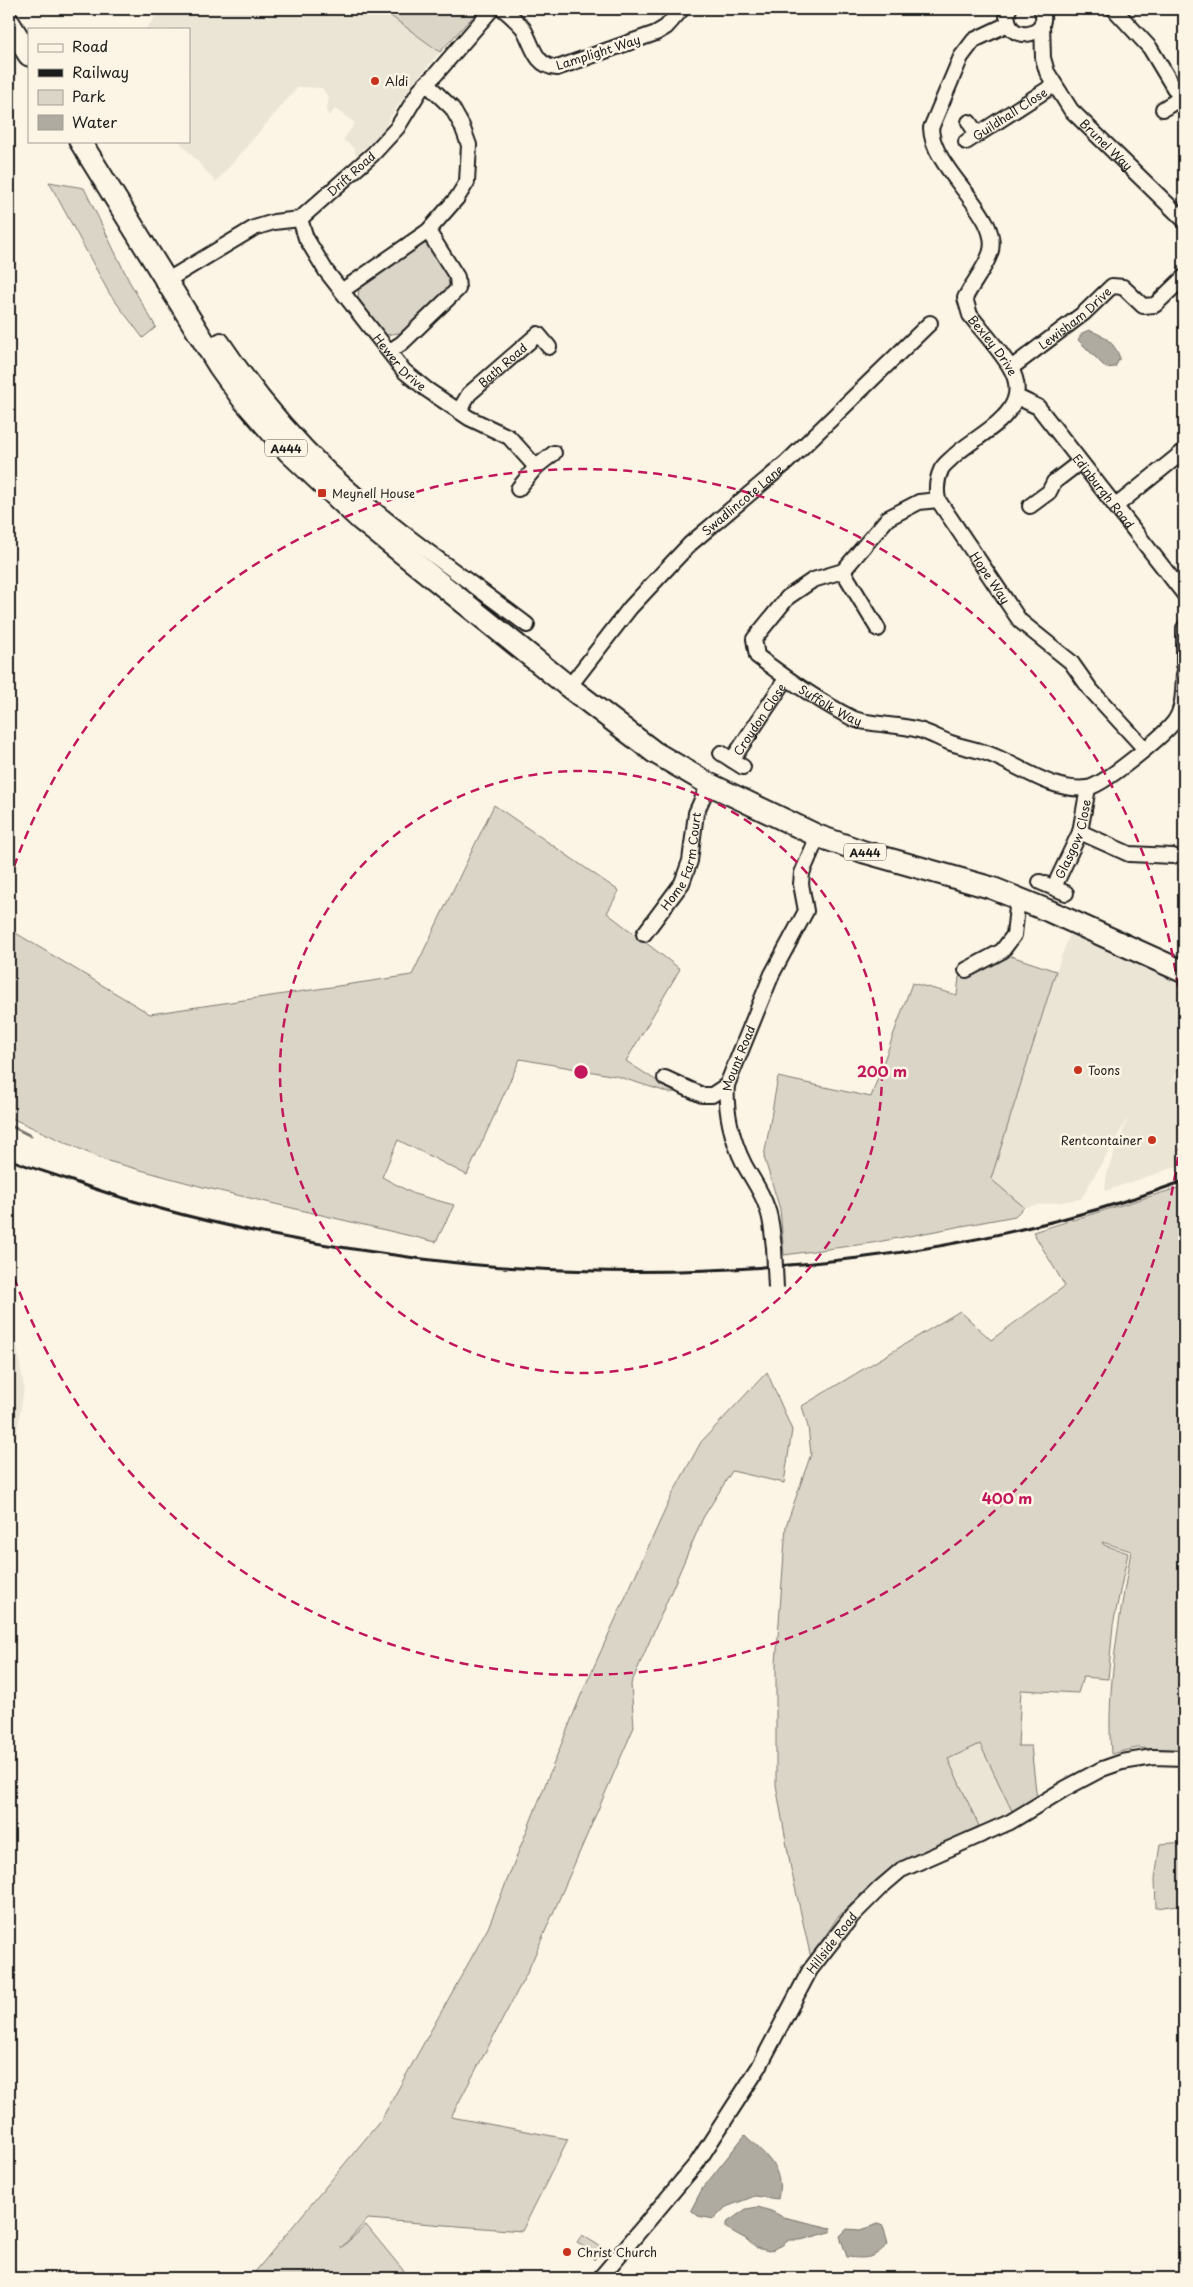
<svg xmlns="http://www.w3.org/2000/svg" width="1193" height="2287" viewBox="0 0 1193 2287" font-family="'Playpen Sans',sans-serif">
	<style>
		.built { fill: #ebe5d6 }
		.green { fill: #dbd5c8; stroke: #7c7872 }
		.water { fill: #b0aba1; stroke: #75726c }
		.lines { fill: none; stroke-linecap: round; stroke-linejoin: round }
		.stream { stroke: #75726c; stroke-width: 3 }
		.minor-casing { stroke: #1c1c1c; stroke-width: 18 }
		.highway-casing { stroke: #1c1c1c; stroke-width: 25 }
		.minor { stroke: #fcf5e5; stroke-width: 14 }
		.highway { stroke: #fcf5e5; stroke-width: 21 }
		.rail { stroke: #1c1c1c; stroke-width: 3 }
		.minor-bridge-casing { stroke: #1c1c1c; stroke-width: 18; stroke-linecap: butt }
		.minor-bridge { stroke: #fcf5e5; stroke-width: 14 }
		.ring { fill: none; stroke: #c2185b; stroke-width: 2.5; stroke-dasharray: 9 6 }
		.poi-dot { fill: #c8321e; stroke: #fcf5e5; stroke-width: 2 }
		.labels { text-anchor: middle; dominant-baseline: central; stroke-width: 5; stroke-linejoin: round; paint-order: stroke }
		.shield { fill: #fcf5e5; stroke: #5f5d58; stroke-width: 1 }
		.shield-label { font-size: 11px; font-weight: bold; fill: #1c1c1c }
		.street-label { font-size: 12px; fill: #1c1c1c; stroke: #fcf5e5 }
		.poi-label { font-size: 12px; fill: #1c1c1c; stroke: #fcf5e5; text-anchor: start }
		.centre { fill: #c2185b; stroke: #fcf5e5; stroke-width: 2.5 }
		.ring-label { font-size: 15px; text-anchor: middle; font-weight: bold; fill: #c2185b; stroke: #fcf5e5; stroke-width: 5; stroke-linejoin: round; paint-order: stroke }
	</style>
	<rect width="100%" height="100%" fill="#fcf5e5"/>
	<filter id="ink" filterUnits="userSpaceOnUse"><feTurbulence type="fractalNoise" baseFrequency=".02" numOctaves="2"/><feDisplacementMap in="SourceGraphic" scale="10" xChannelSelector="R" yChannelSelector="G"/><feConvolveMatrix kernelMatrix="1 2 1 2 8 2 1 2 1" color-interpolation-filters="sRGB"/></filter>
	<g filter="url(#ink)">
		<path class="built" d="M161,9H380L440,52L416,80L390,117L380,140L376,139L356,155L354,148L343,140L355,123L335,109L329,116L326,111L329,98L322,88L298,87L216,182L179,141H189V29H146Z
			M1071,931L1184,982V1063L1169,1085L1184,1069V1164L1105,1191L1107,1172L1128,1118L1081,1199L1024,1207L991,1179L1056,971Z
			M9,1297L24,1388L15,1445L9,1462Z
			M980,1744L1012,1811L979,1826L948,1759Z"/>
		<path class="green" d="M381,9H484L481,12H477L440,52Z
			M49,182L84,188L129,281L156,327L143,338L109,293Z
			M419,244H431L451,279L452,290L405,332L386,335L358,298L359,288Z
			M494,805L619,891L607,913L680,969L626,1061L674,1092L670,1093L616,1076L520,1059L467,1175L398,1140L382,1177L414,1194L454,1205L436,1242L203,1187L104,1160L9,1117V929L150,1014L412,975Z
			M1011,956L1056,971L991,1179L1024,1207L1015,1216L872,1243L784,1255L780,1209L764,1157L778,1077L871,1097L912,983L957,995L959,977Z
			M1184,1186V1750L1137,1748L1111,1754C1106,1686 1120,1617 1131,1551L1102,1542L1104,1545L1128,1553L1113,1625L1108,1679L1083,1677L1078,1693L1021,1690L1018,1746H1031L1037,1800L1012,1811L980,1744L948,1759L979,1826L892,1869L869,1886L837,1918L811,1958L791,1869L776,1785V1664L786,1526L811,1454L808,1427L802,1406L960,1311L991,1340L1065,1286L1033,1232Z
			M767,1372L792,1430L784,1483L732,1471L703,1518L631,1684L634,1727L527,1973L451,2117L568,2139L522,2231L368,2219L341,2248L366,2225L407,2275L412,2278H250L381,2120L488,1928L581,1695L671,1497L701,1442Z
			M1184,1842V1918L1178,1905L1156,1908L1155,1879L1160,1844Z
			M582,2235L603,2248L594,2260L588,2250L577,2242Z"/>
		<path class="water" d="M1089,330C1105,336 1114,342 1120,358L1115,367L1106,368L1078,340L1082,333Z
			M745,2135C765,2155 785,2168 778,2199L755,2196L726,2207L714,2219L698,2216L691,2210L702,2189Z
			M758,2207L771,2211L783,2217L831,2228L830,2232L801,2240H789L781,2246L769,2251L756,2248L746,2239L726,2228V2223L746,2209Z
			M878,2224L883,2226L888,2244C873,2259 868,2259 847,2257L840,2236L847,2229L860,2230Z"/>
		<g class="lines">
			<path class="stream" d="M9,1125L31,1136"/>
			<g class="minor-casing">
				<g id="minor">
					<path d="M503,9C510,15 517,21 523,28C533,44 534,66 557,68L656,33L666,27L682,9"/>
					<path d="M1009,9L1007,16L1010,27C1024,43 1051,30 1041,9"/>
					<path d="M1114,9L1150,48L1180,98"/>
					<path id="s1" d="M1042,23L1043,58L1047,72L1071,110L1184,220"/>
					<path id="s2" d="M1008,24L974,40L961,57L931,128C932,171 1004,216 990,254C984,270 972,284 965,298L970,315C983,332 999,349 1010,367C1036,411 980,432 954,456C950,460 943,465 941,470C937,479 936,490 938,500L1020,621L1071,662L1090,689L1145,749"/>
					<path d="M1163,109L1184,96"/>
					<path d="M969,122L977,134"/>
					<path id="s3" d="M966,142L1054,85"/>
					<path id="s4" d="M300,219L306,238L326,271L404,371L426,389L469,418L509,437L536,467"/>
					<path id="s5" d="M166,281L254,228L274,222L300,219L373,154L397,128L422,87L436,74L492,9"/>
					<path d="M343,290L428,231L457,198L467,182L469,145L462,126L452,108L427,84"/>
					<path d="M208,349L221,340C253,388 288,431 330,471C390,527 461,575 527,625"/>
					<path d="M390,351L402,343L458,289L457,277L428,231"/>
					<path id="s6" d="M1011,368L1084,313L1112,286L1123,287L1143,306L1155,305L1184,277"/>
					<path id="s7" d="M1017,397L1038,407L1184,594"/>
					<path id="s8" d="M459,411L469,394L538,334L549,347"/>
					<path d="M518,489L536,467L554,453"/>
					<path id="s9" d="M938,500L919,502L888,518L843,571L813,580L788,597L754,639L757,656C787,679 818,701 852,718C865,725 901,724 919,730C930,733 940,739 951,743C965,748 981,750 994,756C1023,768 1054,792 1087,788C1103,786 1163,736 1174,722C1184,709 1183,690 1184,674"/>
					<path d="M1030,506L1049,492L1054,482L1080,462"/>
					<path d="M1116,506L1184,451"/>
					<path d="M843,571L878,629"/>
					<path d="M1184,628V665"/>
					<path id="s10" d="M569,687L630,608L672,563L690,544L786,463L930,323"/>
					<path d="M721,753L743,767"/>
					<path id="s11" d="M732,760L786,679"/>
					<path d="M1080,832L1129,854L1173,856"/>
					<path d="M1040,882L1066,893"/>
					<path id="s12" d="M1054,887L1080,832L1088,788"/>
					<path id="s13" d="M644,934L682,883L690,861L696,813L709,784"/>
					<path d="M966,970L1002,951L1014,935L1018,898"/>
					<path d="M665,1078L702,1095H712L727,1085"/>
					<path id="s14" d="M774,1247C772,1234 772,1220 767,1208C762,1192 752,1179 744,1164C732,1140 725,1111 727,1085L772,974L806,911L801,884L802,873L818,836"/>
					<path id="s15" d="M600,2278L697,2163L759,2067L810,1970L852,1916L880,1888L901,1870L1010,1822L1066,1788L1102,1769L1122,1762L1153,1757L1184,1758"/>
				</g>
			</g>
			<g class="highway-casing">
				<path id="highway" d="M9,23L29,55
					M80,141L219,366L242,398L289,452L360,519L569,687L654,752L709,784L818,836L864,852L992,888L1049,911L1184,972"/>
			</g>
			<use href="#minor" class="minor"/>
			<use href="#highway" class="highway"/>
			<path class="rail" d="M9,1159C27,1167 47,1172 66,1179C155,1211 246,1232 340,1247C399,1256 460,1265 519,1268C742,1281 974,1258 1184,1181"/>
			<g class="minor-bridge-casing">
				<path id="minor-bridge" d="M774,1247L776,1288"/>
			</g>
			<use href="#minor-bridge" class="minor-bridge"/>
		</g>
	</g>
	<g class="ring">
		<circle cx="581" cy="1072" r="301"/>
		<path d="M9 881A603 603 0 1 1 9 1263"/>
	</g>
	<g class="poi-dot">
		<circle cx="375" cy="81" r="5"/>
		<rect x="317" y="488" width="10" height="10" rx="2.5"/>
		<circle cx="1078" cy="1070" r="5"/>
		<circle cx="1152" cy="1140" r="5"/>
		<circle cx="567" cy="2252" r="5"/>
	</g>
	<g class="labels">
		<g class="shield">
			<rect x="265" y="439.5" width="42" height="17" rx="4"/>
			<rect x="844" y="843.5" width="42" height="17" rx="4"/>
		</g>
		<g class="shield-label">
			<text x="286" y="448">A444</text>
			<text x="865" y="852">A444</text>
		</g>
		<g class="street-label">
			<text transform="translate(598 52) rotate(-18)">Lamplight Way</text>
			<text stroke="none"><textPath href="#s3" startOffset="52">Guildhall Close</textPath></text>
			<text stroke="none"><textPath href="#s1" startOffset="144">Brunel Way</textPath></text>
			<text stroke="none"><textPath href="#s5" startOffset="218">Drift Road</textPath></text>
			<text stroke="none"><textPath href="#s6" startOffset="81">Lewisham Drive</textPath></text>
			<text stroke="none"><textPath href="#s2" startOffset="386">Bexley Drive</textPath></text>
			<text stroke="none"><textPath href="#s4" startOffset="176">Hewer Drive</textPath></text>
			<text stroke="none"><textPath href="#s8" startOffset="64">Bath Road</textPath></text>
			<text stroke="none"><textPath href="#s7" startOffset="130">Edinburgh Road</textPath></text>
			<text stroke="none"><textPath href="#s10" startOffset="256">Swadlincote Lane</textPath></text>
			<text stroke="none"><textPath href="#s2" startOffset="675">Hope Way</textPath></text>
			<text stroke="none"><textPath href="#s9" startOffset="345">Suffolk Way</textPath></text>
			<text stroke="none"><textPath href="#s11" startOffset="49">Croydon Close</textPath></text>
			<text stroke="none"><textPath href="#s12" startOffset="52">Glasgow Close</textPath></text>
			<text stroke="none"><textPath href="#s13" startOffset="84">Home Farm Court</textPath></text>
			<text stroke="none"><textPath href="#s14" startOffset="200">Mount Road</textPath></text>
			<text stroke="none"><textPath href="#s15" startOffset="409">Hillside Road</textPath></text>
		</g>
		<g class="poi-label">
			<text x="385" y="81">Aldi</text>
			<text x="332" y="493">Meynell House</text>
			<text x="1088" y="1070">Toons</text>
			<text x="1142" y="1140" text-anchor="end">Rentcontainer</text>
			<text x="577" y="2252">Christ Church</text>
		</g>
	</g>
	<circle cx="581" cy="1072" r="8" class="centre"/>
	<g class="ring-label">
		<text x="882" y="1077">200 m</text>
		<text x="1007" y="1504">400 m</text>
	</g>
	<rect width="1193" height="2287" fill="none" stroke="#fcf5e5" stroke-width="30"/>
	<rect x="15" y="15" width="1163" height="2257" fill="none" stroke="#1c1c1c" stroke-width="2" filter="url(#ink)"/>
	<rect x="28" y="28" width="162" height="115" fill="#fcf5e5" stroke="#a29e95"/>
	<rect x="38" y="44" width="25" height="8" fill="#fcf5e5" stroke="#a29e95"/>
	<text x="72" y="52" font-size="15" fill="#1c1c1c">Road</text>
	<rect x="38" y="69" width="25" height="8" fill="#1c1c1c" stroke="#a29e95"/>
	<text x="72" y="78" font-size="15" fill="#1c1c1c">Railway</text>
	<rect x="38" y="90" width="25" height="15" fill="#dbd5c8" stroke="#a29e95"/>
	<text x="72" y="102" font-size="15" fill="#1c1c1c">Park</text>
	<rect x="38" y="115" width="25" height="15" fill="#b0aba1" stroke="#a29e95"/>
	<text x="72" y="128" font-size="15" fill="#1c1c1c">Water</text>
</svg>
